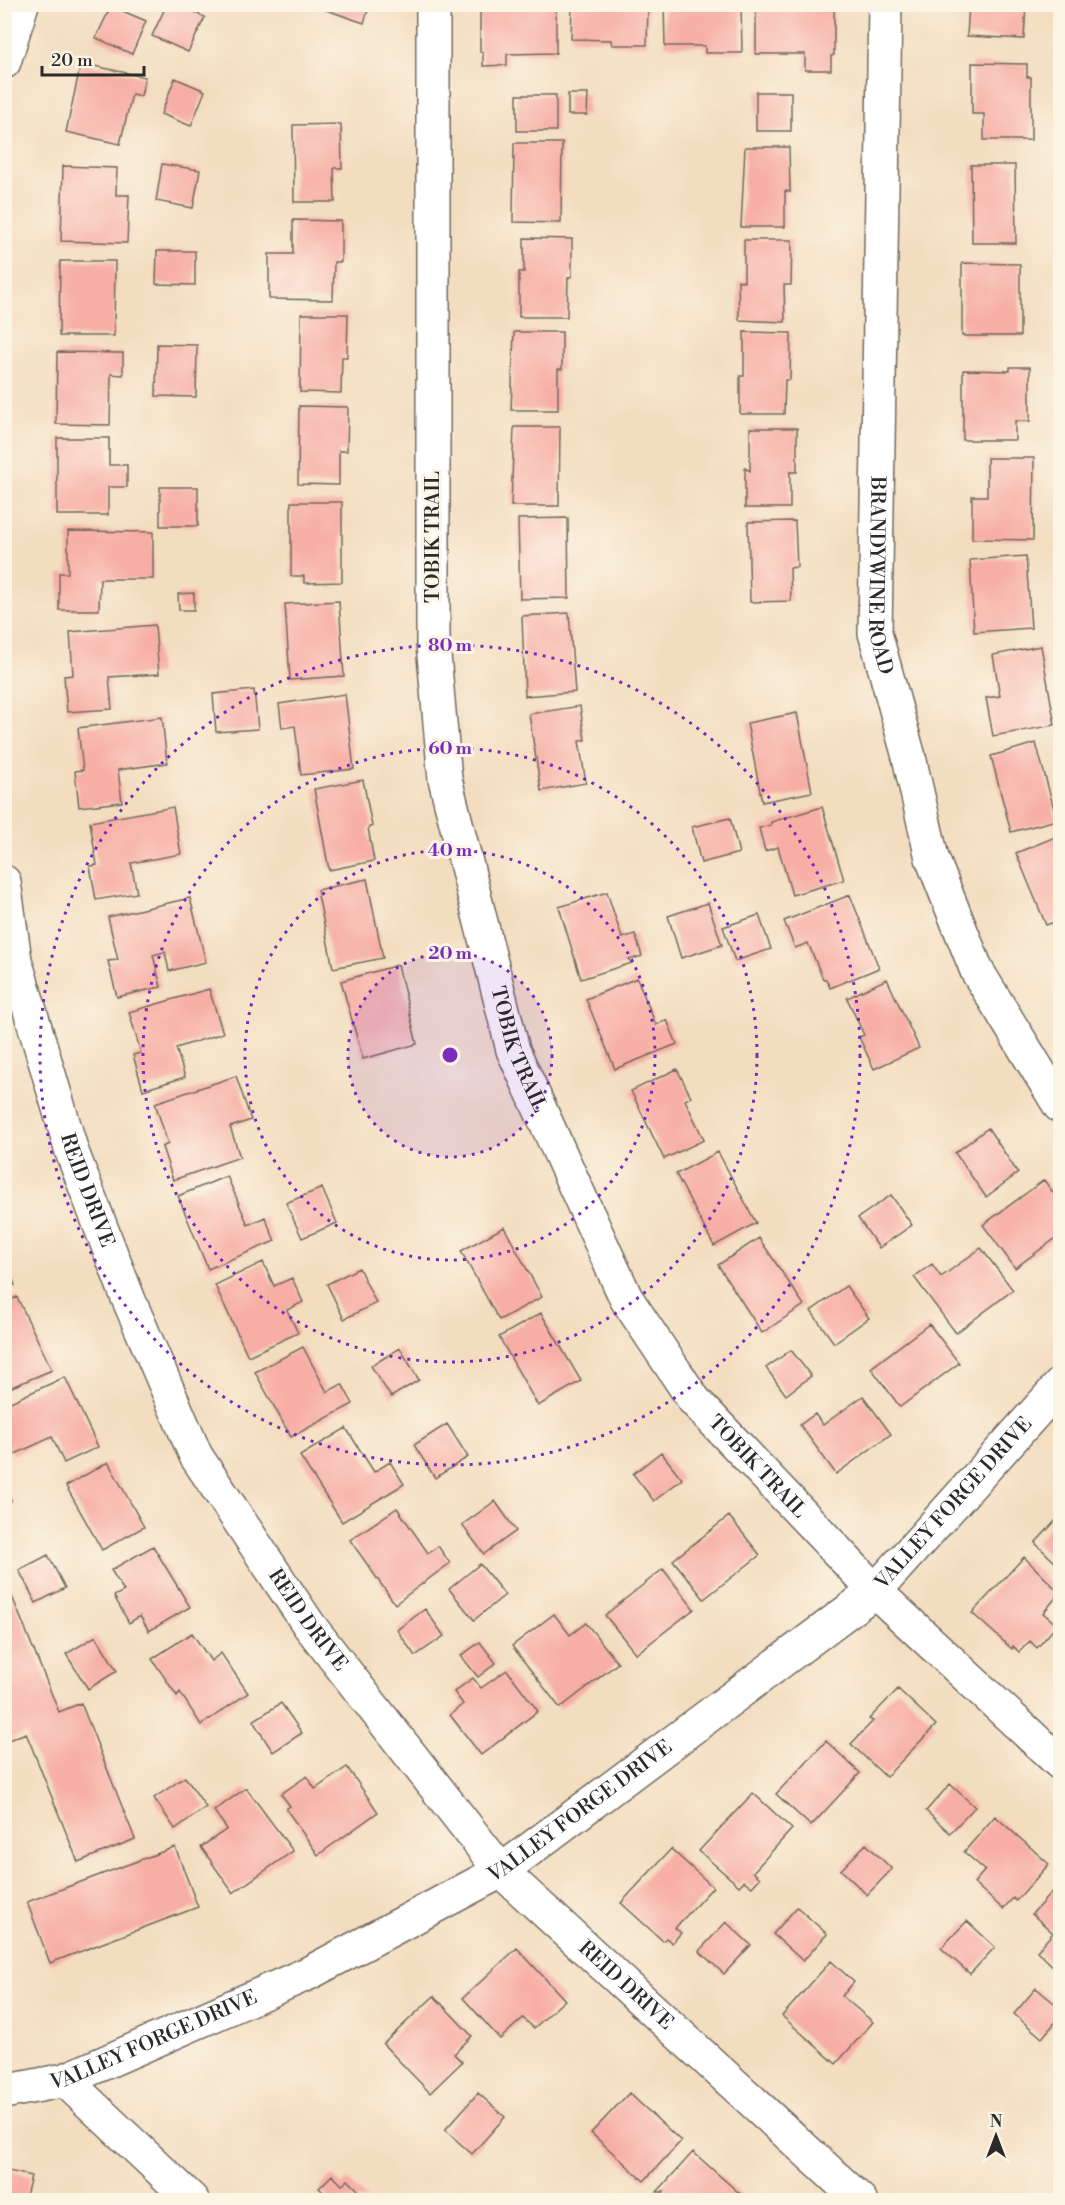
<svg xmlns="http://www.w3.org/2000/svg" width="1065" height="2205" viewBox="0 0 1065 2205" font-family="'Libre Bodoni',serif">
	<style>
		.building { fill: #f7aea5 }
		.lines { fill: none; stroke-linecap: round; stroke-linejoin: round }
		.street-casing { stroke: #71695f; stroke-width: 36 }
		.street { stroke: #fff; stroke-width: 33 }
		.ring { fill: none; stroke: #7b2cbf; stroke-width: 3; stroke-dasharray: 3 6 }
		.labels { text-anchor: middle; dominant-baseline: central; stroke-width: 6; stroke-linejoin: round; paint-order: stroke }
		.street-label { font-size: 20px; fill: #2b2b2b; stroke: #fcf5e5 }
		.centre { fill: #7b2cbf; stroke: #fcf5e5; stroke-width: 3 }
		.ring-label { font-size: 18px; text-anchor: middle; font-weight: bold; fill: #7b2cbf; stroke: #fcf5e5; stroke-width: 6; stroke-linejoin: round; paint-order: stroke }
	</style>
	<rect width="100%" height="100%" fill="#fcf5e5"/>
	<filter id="ink" filterUnits="userSpaceOnUse"><feTurbulence type="fractalNoise" baseFrequency=".0167" numOctaves="2"/><feDisplacementMap in="SourceGraphic" scale="12" xChannelSelector="R" yChannelSelector="G"/><feConvolveMatrix kernelMatrix="1 2 1 2 8 2 1 2 1" color-interpolation-filters="sRGB"/></filter>
	<filter id="wash" filterUnits="userSpaceOnUse"><feTurbulence type="fractalNoise" baseFrequency=".008" numOctaves="4" result="noise"/><feDisplacementMap in="SourceGraphic" scale="24" xChannelSelector="R" yChannelSelector="G"/><feGaussianBlur stdDeviation="1.35" result="paint"/><feColorMatrix in="noise" values="0 0 0 0 0 0 0 0 0 0 0 0 0 0 0 0 0 1.4 0 .05"/><feComposite in="paint" operator="in"/></filter>
	<g filter="url(#wash)">
		<rect width="100%" height="100%" fill="#f3ddbf"/>
		<g id="blocks">
			<path class="building" d="M167,4H177L205,17L188,52L152,36Z
				M309,4H370L364,23Z
				M480,4H556V53L507,54V65L483,66V53L480,52Z
				M664,4H741L742,53H705V46H665Z
				M756,4H834V55L831,56V70H805V54H756Z
				M969,4H1026L1024,39L967,36Z
				M572,5H648L647,45H612L611,40L571,39Z
				M111,6L146,21L132,54L96,38Z
				M81,63L145,77L141,96L132,94L120,144L66,132Z
				M972,63L1027,64V77H1031V140H984V114H972Z
				M175,78L205,91L191,126L161,114Z
				M756,92H791V131H756Z
				M568,94H588L587,115H568Z
				M517,95H556V131H517Z
				M341,124L342,168H334L335,202H294L293,125Z
				M514,143H562L561,223L513,222Z
				M745,147H789L790,192L785,191V227H741Z
				M162,164L200,170L193,208L156,201Z
				M971,165H1015L1016,243H972Z
				M63,166L117,168L116,195H129L127,243L61,241Z
				M293,220L341,221V262H334L333,300L269,299V254H293Z
				M524,238L572,239V276L568,278L567,317H519V272H524Z
				M744,240H792L791,285H784L785,322L739,320L738,280L744,282Z
				M157,251H195V285L156,284Z
				M60,261H115L114,336H59Z
				M962,263L1020,264V336H962Z
				M301,314H348L347,357H342L341,393L300,392Z
				M514,332H562V369H558V410H511Z
				M744,332L791,333L790,380H785L784,414H740V376H744Z
				M157,344L197,345L196,397L156,396Z
				M57,352L123,353V375L111,374L110,425L56,424Z
				M1010,367H1030V421H1015V440H963V370L1010,371Z
				M299,406L348,407L347,451H339V485L298,484Z
				M514,427H560L559,506H511Z
				M750,428H797V472H790V508H745V468L750,471Z
				M57,438H109V465H127V487H108V515H57Z
				M987,458H1034L1033,540L972,539V496H987Z
				M160,487H198V526H160Z
				M291,502H342V582L304,583V576H291Z
				M568,518L569,598L520,599L518,519Z
				M795,521L797,567L790,568L791,601L750,602L748,522Z
				M68,531L153,532V579H100L99,610H59V573H68Z
				M1026,556L1031,628L974,632L970,560Z
				M194,593V610H179L178,594Z
				M339,601L344,676L290,680L285,604Z
				M569,613L575,692L525,696L522,616Z
				M155,625L159,674L109,677L112,709L67,712L64,676L73,675L70,632Z
				M1041,646L1055,725L993,736L986,698L1000,696L993,655Z
				M254,690L258,729L216,732L213,694Z
				M345,694L354,769L301,775L295,726L282,728L279,704Z
				M580,706L585,740L579,741L586,783L541,791L529,714Z
				M797,713L812,792L762,802L747,723Z
				M162,717L167,763L118,770L122,802L79,807L75,771L83,770L78,728Z
				M1036,743L1057,820L1011,832L991,756Z
				M363,780L372,826L368,828L374,861L329,870L314,789Z
				M173,807L181,854L131,863L137,893L96,900L90,866L97,865L90,822Z
				M822,807L844,880L792,895L778,847L765,851L759,828L771,825V822Z
				M730,818L739,853L701,863L692,827Z
				M1060,835V920L1046,925L1016,853Z
				M367,879L383,958L333,968L317,890Z
				M607,892L622,938L635,934L642,956L629,960L632,963L581,979L559,907Z
				M850,895L879,968L830,988L826,979H823L808,943L795,948L784,921Z
				M190,898L206,962L169,971L165,952L153,955L161,987L117,997L108,961L118,960L108,917Z
				M708,903L722,945L681,958L668,916Z
				M759,915L771,949L735,961L723,927Z
				M398,965L417,1044L363,1059L341,981Z
				M637,978L656,1025L667,1020L677,1044L615,1069L586,999Z
				M887,979L919,1048L874,1069L859,1037L864,1035L847,998Z
				M209,989L223,1033L176,1048L185,1077L143,1090L133,1055L141,1053L129,1012Z
				M677,1069L691,1097L685,1100L704,1140L664,1159L631,1091Z
				M236,1076L251,1120L230,1127L240,1157L173,1180L162,1147L168,1144L155,1103Z
				M988,1128L1018,1173L986,1197L955,1153Z
				M718,1152L756,1223L714,1246L676,1174Z
				M227,1176L248,1225L265,1217L275,1241L208,1269L178,1196Z
				M1044,1180L1060,1202V1235L1015,1268L983,1225Z
				M322,1188L337,1223L302,1238L286,1203Z
				M891,1195L912,1225L879,1248L858,1218Z
				M504,1227L542,1297L499,1320L461,1251Z
				M759,1238L804,1305L762,1333L718,1265Z
				M981,1248L1013,1290L956,1333L914,1277L932,1264L941,1277Z
				M4,1259L15,1285L4,1289Z
				M263,1262L274,1286L292,1278L303,1302L287,1310L298,1333L248,1356L215,1285Z
				M359,1268L376,1303L344,1319L327,1284Z
				M846,1286L869,1318L834,1343L811,1311Z
				M17,1297L52,1370L7,1389L4,1383V1303Z
				M541,1313L581,1381L538,1406L499,1337Z
				M929,1324L959,1363L900,1407L871,1368Z
				M303,1347L327,1392L342,1384L353,1404L291,1437L255,1372Z
				M400,1348L419,1380L391,1397L371,1366Z
				M791,1350L811,1376L786,1395L766,1368Z
				M65,1377L98,1447L64,1463L52,1437L13,1455L4,1438V1405Z
				M863,1396L891,1434L836,1474L800,1425L815,1414L823,1425Z
				M447,1424L468,1457L435,1478L414,1445Z
				M346,1428L374,1472L390,1462L404,1484L342,1522L300,1456Z
				M661,1452L682,1479L654,1501L633,1474Z
				M108,1462L144,1527L102,1550L66,1486Z
				M5,1488L11,1501L5,1504Z
				M495,1501L516,1531L484,1554L462,1525Z
				M397,1508L428,1553L438,1546L450,1563L395,1604L350,1540Z
				M729,1516L760,1555L704,1599L673,1560Z
				M1060,1516V1567L1035,1543Z
				M153,1546L190,1607L149,1631L140,1616L129,1623L114,1596L124,1591L111,1570Z
				M48,1555L65,1588L36,1603L19,1570Z
				M1024,1557L1060,1593L1043,1613L1057,1625L1037,1648L1030,1641L1019,1652L1013,1646L1012,1649L972,1613Z
				M480,1564L505,1595L474,1620L449,1589Z
				M663,1569L694,1609L636,1654L605,1615Z
				M9,1589L59,1712L81,1703L135,1839L78,1862L26,1733L6,1741L4,1739V1591Z
				M425,1609L444,1636L415,1656L397,1630Z
				M554,1614L570,1635L586,1623L618,1663L560,1708L512,1646Z
				M192,1633L211,1661L221,1653L248,1693L201,1725L180,1692L177,1696L152,1659Z
				M96,1636L117,1671L88,1689L66,1654Z
				M480,1642L496,1663L478,1677L461,1656Z
				M507,1670L538,1711L481,1755L450,1715L463,1704L454,1692L473,1678L481,1688Z
				M898,1689L936,1725L886,1777L851,1744L873,1721L869,1719Z
				M281,1703L302,1733L273,1752L253,1721Z
				M826,1741L860,1773L811,1826L776,1794Z
				M347,1767L378,1812L318,1855L286,1809L290,1806L281,1794L307,1776L315,1789Z
				M185,1777L206,1807L175,1829L154,1798Z
				M950,1784L975,1807L950,1833L926,1811Z
				M246,1788L293,1851L233,1893L201,1847L227,1829L214,1811Z
				M753,1793L792,1829L753,1872L760,1878L752,1887L744,1881L739,1886L699,1851Z
				M995,1816L1049,1864L1016,1901L1013,1898L1003,1909L974,1883L985,1870L964,1852Z
				M866,1844L892,1869L867,1895L841,1870Z
				M175,1847L198,1907L50,1963L27,1902Z
				M671,1849L713,1887L675,1928L681,1933L672,1943L666,1938L663,1941L621,1903Z
				M1060,1883V1973L1037,1951L1053,1933L1032,1914Z
				M797,1907L827,1934L803,1961L773,1934Z
				M967,1921L995,1947L970,1974L941,1948Z
				M726,1922L751,1945L724,1974L699,1951Z
				M517,1948L565,2000L534,2028L523,2018L500,2039L463,1998Z
				M831,1961L854,1982L842,1996L873,2022L836,2064L782,2016Z
				M1036,1988L1060,2008V2017L1042,2038L1014,2014Z
				M434,1996L472,2036L454,2054L462,2062L430,2093L383,2044Z
				M478,2093L505,2117L472,2154L445,2130Z
				M629,2093L681,2141L644,2181L591,2133Z
				M693,2152L747,2200H657L664,2192H657Z
				M4,2170L31,2176L25,2200H4Z
				M332,2175L342,2185L348,2180L368,2200H327L329,2198L319,2188Z"/>
		</g>
	</g>
	<g filter="url(#ink)">
		<use href="#blocks" fill-opacity="0" stroke="#71695f" stroke-width="1.5"/>
		<g class="lines">
			<g class="street-casing">
				<g id="street">
					<path id="s1" d="M433,4V644L445,779L513,1050L626,1298L694,1400L875,1591L1060,1763"/>
					<path id="s2" d="M885,4L875,633L909,757L932,858L977,971L1060,1106"/>
					<path d="M4,62L22,4"/>
					<path id="s3" d="M4,882L15,960L72,1152L128,1298L196,1456L309,1625L501,1871L860,2200"/>
					<path d="M65,2080L192,2200"/>
					<path id="s4" d="M4,2092L65,2080L309,1973L501,1871L875,1591L1060,1385"/>
				</g>
			</g>
			<use href="#street" class="street"/>
		</g>
	</g>
	<circle cx="450" cy="1055" r="102" fill="#7b2cbf" fill-opacity=".12"/>
	<g class="ring">
		<circle cx="450" cy="1055" r="102"/>
		<circle cx="450" cy="1055" r="205"/>
		<circle cx="450" cy="1055" r="307"/>
		<circle cx="450" cy="1055" r="410"/>
	</g>
	<g class="labels">
		<g class="street-label">
			<text transform="translate(433 537) rotate(-90)">TOBIK TRAIL</text>
			<text stroke="none"><textPath href="#s2" startOffset="572">BRANDYWINE ROAD</textPath></text>
			<text stroke="none"><textPath href="#s1" startOffset="1056">TOBIK TRAIL</textPath></text>
			<text stroke="none"><textPath href="#s3" startOffset="320">REID DRIVE</textPath></text>
			<text stroke="none"><textPath href="#s1" startOffset="1542">TOBIK TRAIL</textPath></text>
			<text stroke="none"><textPath href="#s4" startOffset="1131">VALLEY FORGE DRIVE</textPath></text>
			<text stroke="none"><textPath href="#s3" startOffset="806">REID DRIVE</textPath></text>
			<text stroke="none"><textPath href="#s4" startOffset="645">VALLEY FORGE DRIVE</textPath></text>
			<text stroke="none"><textPath href="#s3" startOffset="1292">REID DRIVE</textPath></text>
			<text stroke="none"><textPath href="#s4" startOffset="159">VALLEY FORGE DRIVE</textPath></text>
		</g>
	</g>
	<circle cx="450" cy="1055" r="9" class="centre"/>
	<g class="ring-label">
		<text x="450" y="651">80 m</text>
		<text x="450" y="754">60 m</text>
		<text x="450" y="856">40 m</text>
		<text x="450" y="959">20 m</text>
	</g>
	<rect width="1065" height="2205" fill="none" stroke="#fcf5e5" stroke-width="24"/>
	<g transform="translate(996 2136)" stroke="#fcf5e5" stroke-width="4.5" paint-order="stroke">
	<path d="M0-4.5L10 22L0 15L-10 22Z" fill="#2b2b2b"/>
	<text y="-9" font-size="16" font-weight="bold" text-anchor="middle" fill="#2b2b2b">N</text>
	</g>
	<path d="M42 66v9h102v-9" fill="none" stroke="#2b2b2b" stroke-width="3"/>
	<text x="51" y="66" font-size="18" fill="#2b2b2b" stroke="#fcf5e5" stroke-width="4.5" paint-order="stroke">20 m</text>
</svg>
